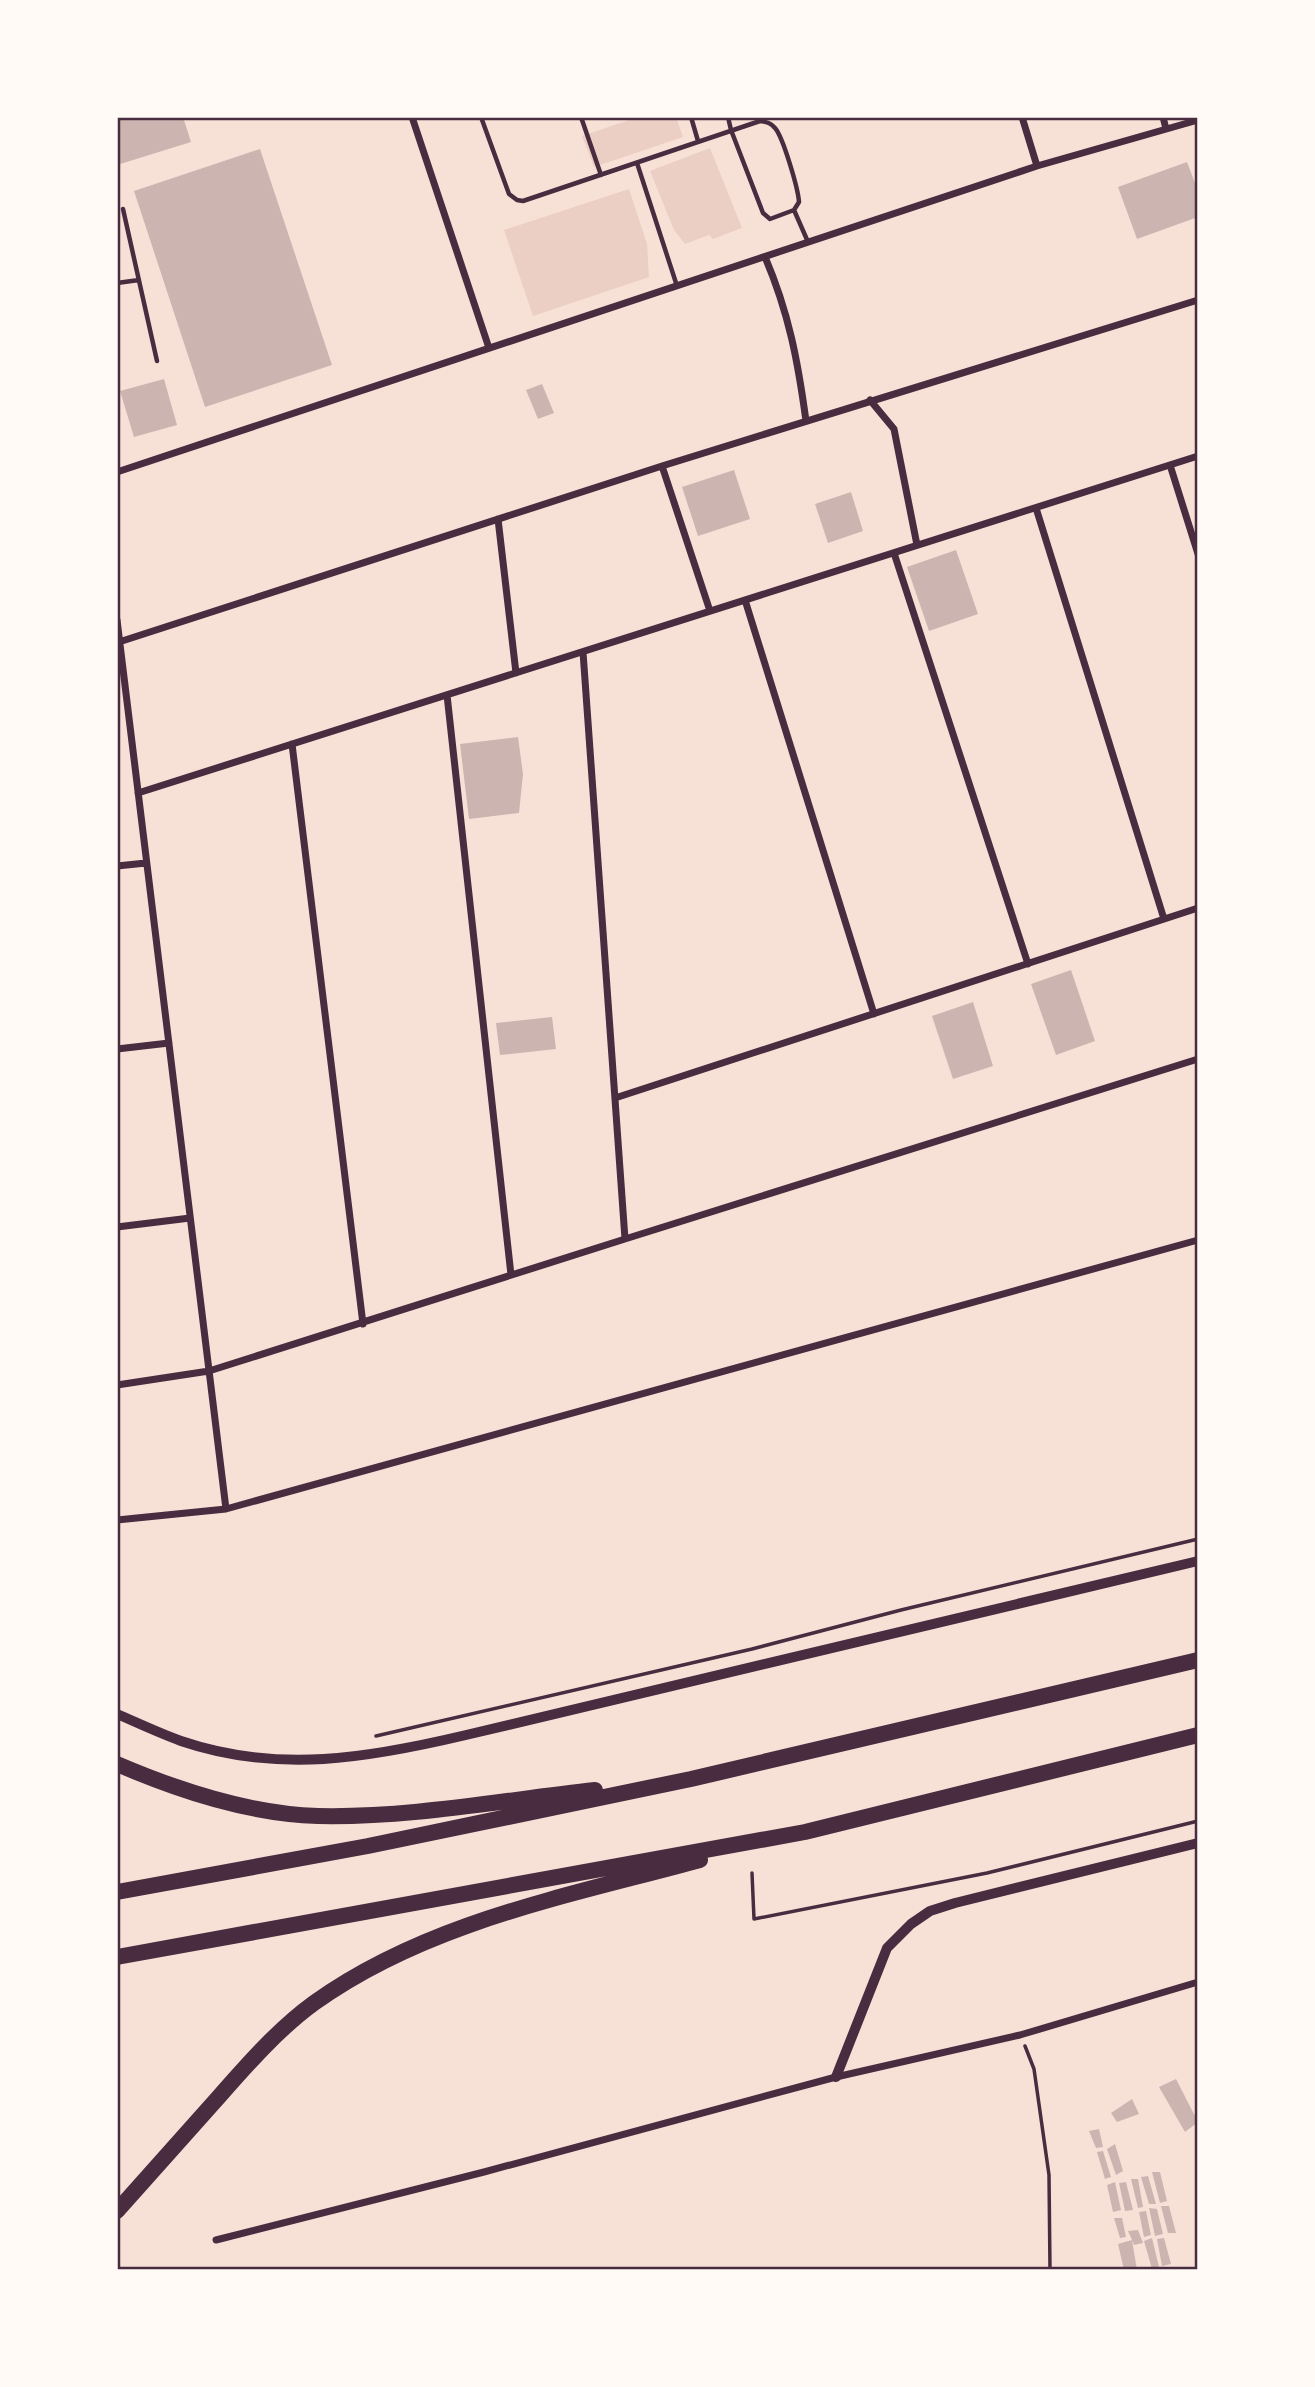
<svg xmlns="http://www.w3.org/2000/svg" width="1315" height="2387" viewBox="0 0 1315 2387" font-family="'PT Sans Narrow',sans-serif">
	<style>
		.green { fill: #ebcfc5 }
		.building { fill: #ccb4b1 }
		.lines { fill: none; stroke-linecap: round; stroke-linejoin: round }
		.path { stroke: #4a2c40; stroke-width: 3.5 }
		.service { stroke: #4a2c40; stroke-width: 4.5 }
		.minor { stroke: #4a2c40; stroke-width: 7 }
		.tertiary { stroke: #4a2c40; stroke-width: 10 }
		.motorway { stroke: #4a2c40; stroke-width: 16 }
		.neatline { fill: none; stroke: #4a2c40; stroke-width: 2.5 }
	</style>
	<rect width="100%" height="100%" fill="#f7e1d7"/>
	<path class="green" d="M638,117H676L683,137L594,167L582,136Z
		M710,148L742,228L713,239L709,235L685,244L674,230L650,171Z
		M629,189L647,244L649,277L533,316L504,230Z"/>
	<path class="building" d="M117,117H183L191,142L117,165Z
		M260,149L332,365L205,407L134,191Z
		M1187,162L1198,191V217L1137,239L1118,187Z
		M164,379L177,425L134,437L120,391Z
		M542,384L554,413L538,419L526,390Z
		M734,470L750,519L698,536L682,487Z
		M851,492L863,531L828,543L815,504Z
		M956,550L978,614L929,631L907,567Z
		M518,737L523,774L519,813L469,819L460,744Z
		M1071,970L1095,1041L1056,1055L1031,984Z
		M973,1002L993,1066L953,1079L932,1016Z
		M552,1017L556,1049L500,1055L496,1023Z
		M1176,2079L1198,2122L1185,2132L1159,2087Z
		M1132,2099L1139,2114L1117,2122L1111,2113Z
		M1099,2129L1103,2147L1096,2148L1089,2131Z
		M1115,2144L1123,2171L1116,2175L1107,2149Z
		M1103,2151L1111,2177L1105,2179L1097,2152Z
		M1152,2172H1160L1167,2201L1160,2203Z
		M1148,2176L1156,2204H1149L1141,2177Z
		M1131,2179H1138L1143,2207L1138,2208Z
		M1115,2182L1121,2210L1113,2212L1107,2185Z
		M1126,2182L1133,2210L1125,2211L1119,2183Z
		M1161,2206H1169L1176,2233H1168Z
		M1149,2208L1157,2209L1163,2234L1155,2236Z
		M1146,2211L1151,2235L1144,2237L1139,2212Z
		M1114,2218H1122L1126,2237L1120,2238Z
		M1138,2230L1143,2243L1134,2245L1132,2240L1137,2270H1124L1118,2244L1132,2240L1128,2231Z
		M1152,2238L1159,2267L1152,2269L1144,2241Z
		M1164,2238L1171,2264L1162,2266L1157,2239Z"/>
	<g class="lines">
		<path class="path" d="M376,1736L752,1649L901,1610L1198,1539
			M752,1873L754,1919L987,1873L1198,1821
			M1025,2046L1034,2069L1049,2175L1050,2270"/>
		<path class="service" d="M481,117L509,194L517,200L523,201L760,121C767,122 771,123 775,128C783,137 798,188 799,202L794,210L770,219L763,213L731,130L728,117
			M581,117L601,175
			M691,117L698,141
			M637,163L677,286
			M123,209L157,361
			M794,210L808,242
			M117,283L139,280"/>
		<path class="minor" d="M412,117L489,348
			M1022,117L1037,166
			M1163,117L1166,129
			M765,257C789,313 798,362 806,421
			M870,400L894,429L917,545
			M1170,465L1198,554
			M662,466L710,611
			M117,472L1037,166L1198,120
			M1036,508L1164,919
			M498,519L516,673
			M894,553L1028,964
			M745,600L874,1014
			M117,620L226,1509
			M119,642L662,466L1198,300
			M447,695L511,1275
			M292,744L363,1324
			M138,793L1198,456
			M117,866L146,863
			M117,1049L169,1043
			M615,1098L1198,908
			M117,1227L190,1218
			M625,1239L1198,1059
			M117,1385L209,1371L625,1239L583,652
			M117,1520L226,1509L1198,1240
			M216,2240L484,2172L836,2077L1020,2035L1198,1982"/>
		<path class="tertiary" d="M117,1714C138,1723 159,1733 181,1741C278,1774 369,1758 466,1735L1198,1561
			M836,2077L887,1948L911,1924L930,1911L955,1903L1198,1843"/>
		<path class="motorway" d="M117,1764C180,1791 249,1814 318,1816C411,1818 503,1800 595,1790
			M117,1892L368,1846L691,1779L1198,1660
			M117,1957L805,1832L1198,1735
			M117,2211C150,2174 183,2137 216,2100C246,2066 277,2030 314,2003C427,1922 568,1896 700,1860"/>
	</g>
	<rect width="1315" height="2387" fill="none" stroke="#fffaf5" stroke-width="238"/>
	<rect x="119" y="119" width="1077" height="2149" class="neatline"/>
</svg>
